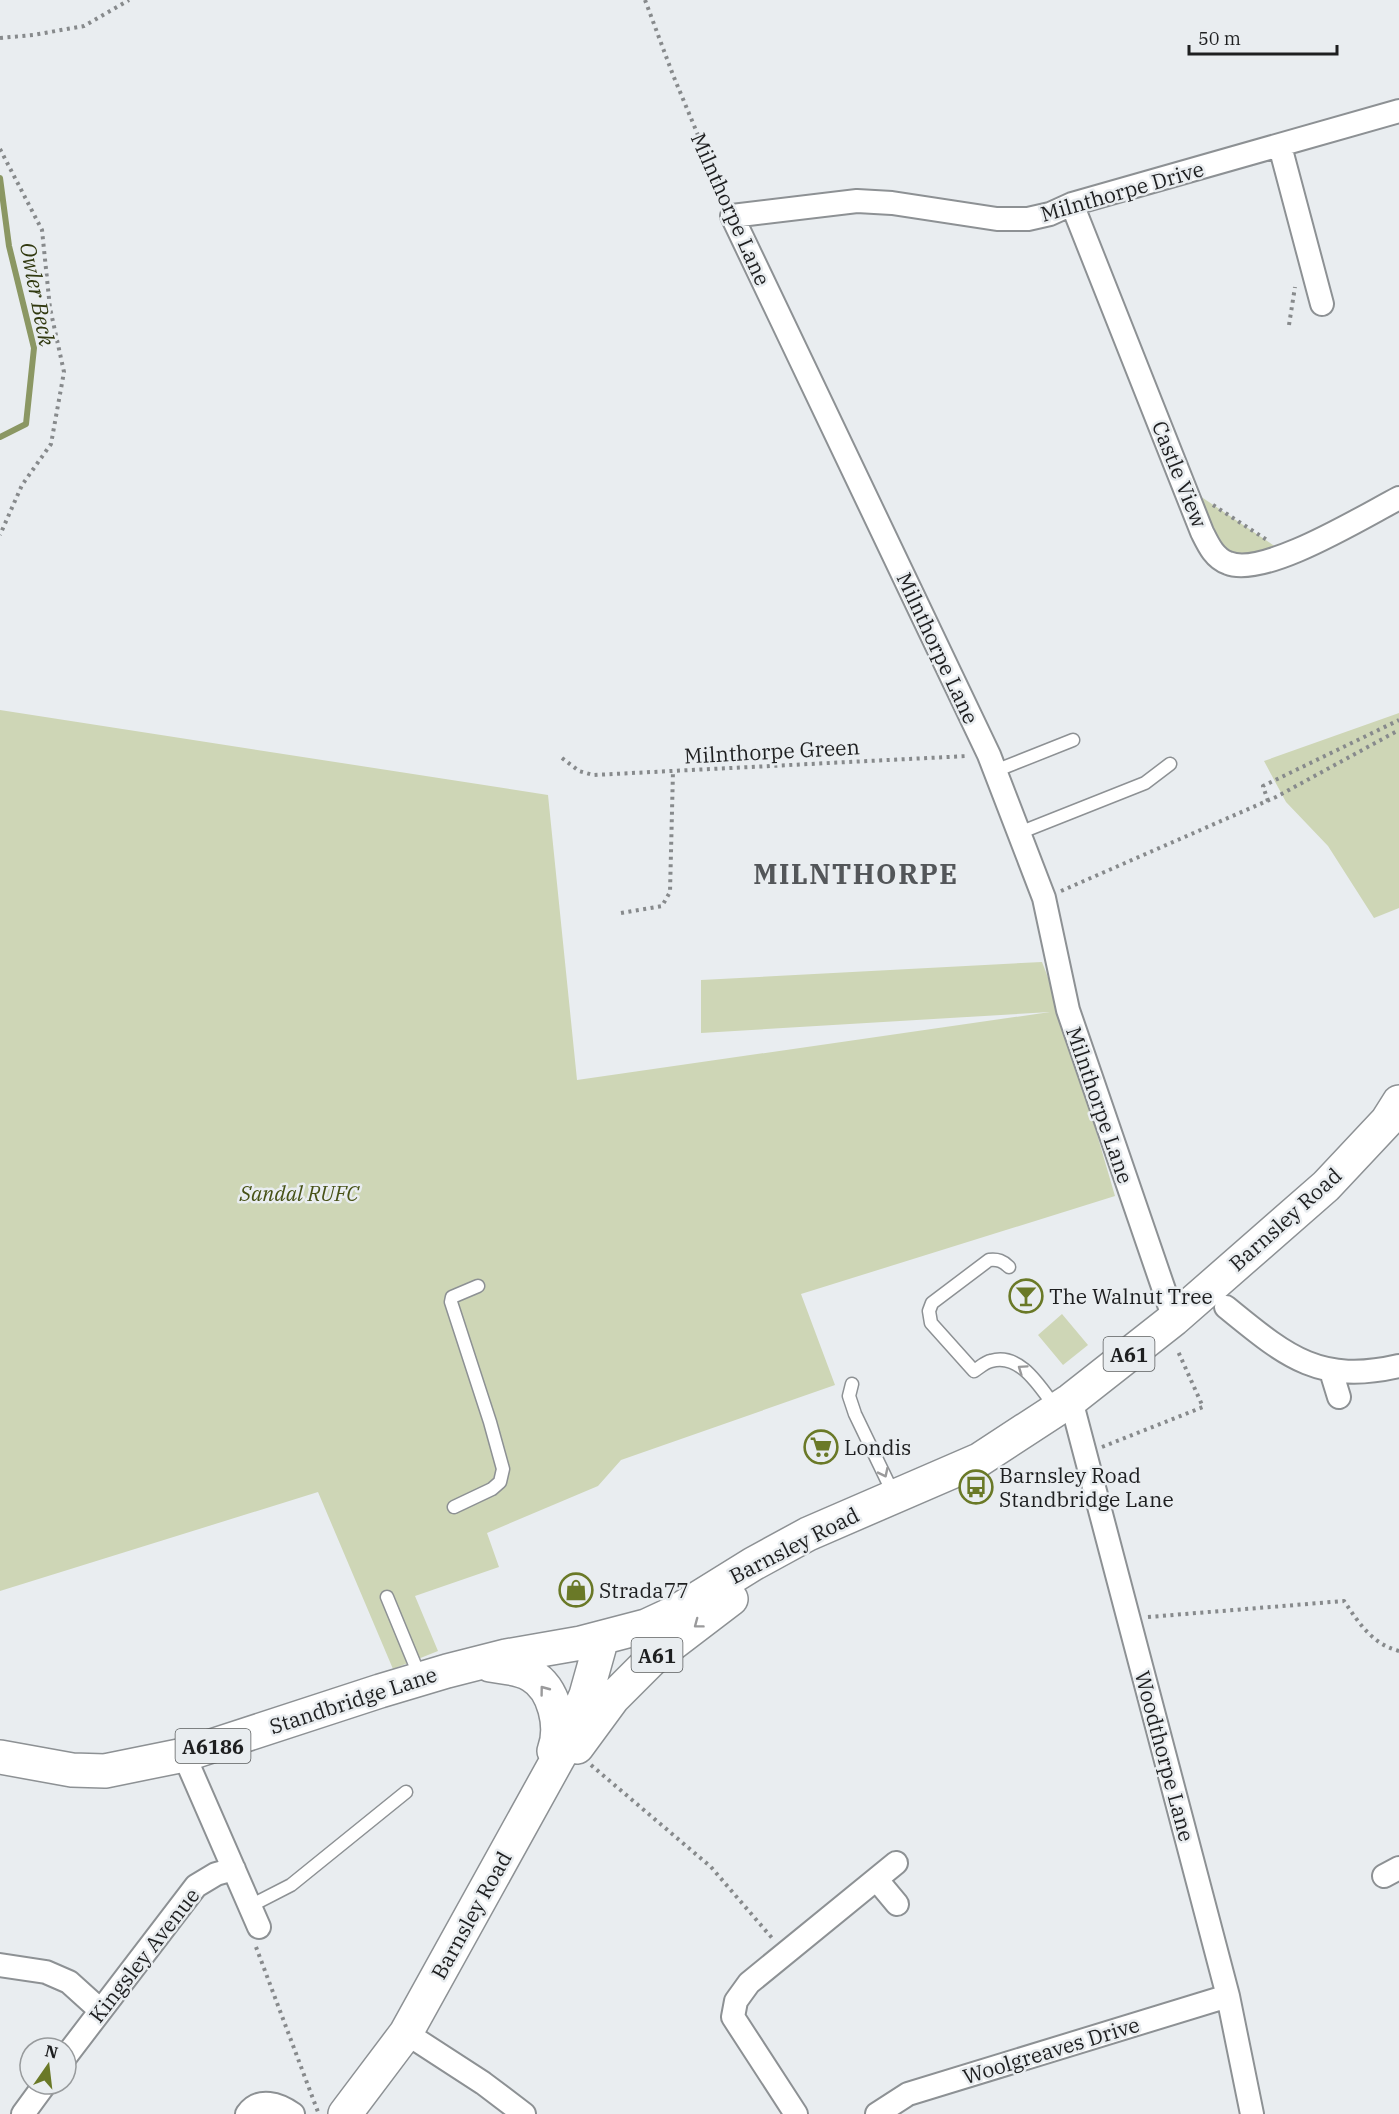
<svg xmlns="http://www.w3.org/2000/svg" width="1399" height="2114" viewBox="0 0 1399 2114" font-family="'IBM Plex Serif',serif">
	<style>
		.green { fill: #ced6b6 }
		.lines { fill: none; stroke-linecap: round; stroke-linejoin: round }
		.stream { stroke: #8b9763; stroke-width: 6 }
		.lane-casing { stroke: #8d9194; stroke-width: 15 }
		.street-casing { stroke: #8d9194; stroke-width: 26 }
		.primary-casing { stroke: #8d9194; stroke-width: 36 }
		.path { stroke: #878a8c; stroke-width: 4; stroke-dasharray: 3 4.5; stroke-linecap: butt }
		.lane { stroke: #fff; stroke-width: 12 }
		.street { stroke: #fff; stroke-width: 22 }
		.primary { stroke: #fff; stroke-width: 33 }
		.oneway { stroke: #9a9a9b }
		.labels { text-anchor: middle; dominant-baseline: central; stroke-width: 5; stroke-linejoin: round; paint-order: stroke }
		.shield { fill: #e9edf0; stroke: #5b5d5e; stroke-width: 1.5 }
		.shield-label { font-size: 20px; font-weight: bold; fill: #1e1f20 }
		.street-label { font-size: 21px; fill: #1e1f20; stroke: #e9edf0 }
		.park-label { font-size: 21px; font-style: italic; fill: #465115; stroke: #e9edf0 }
		.poi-label { font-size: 21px; fill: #1e1f20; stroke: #e9edf0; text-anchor: start }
		.water-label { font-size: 22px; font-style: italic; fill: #313910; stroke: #e9edf0 }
		.district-label { font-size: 27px; font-weight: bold; letter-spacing: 1.5px; fill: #535659; stroke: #e9edf0 }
	</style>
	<rect width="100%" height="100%" fill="#e9edf0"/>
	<path class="green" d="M1185,486L1288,555L1228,564Z
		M0,710L548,795L577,1080L1050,1012L701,1033V980L1042,962L1061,1011L1115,1196L801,1294L835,1385L621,1460L598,1486L487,1533L499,1567L415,1596L438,1651L393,1669L318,1492L0,1591Z
		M1399,713V908L1374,918L1328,846L1286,802L1264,761Z
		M1062,1314L1088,1345L1063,1365L1038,1335Z"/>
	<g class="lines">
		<path class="stream" d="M0,178L9,246L34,348L26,424L0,437"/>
		<g class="lane-casing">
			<path id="lane" d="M995,771L1073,740
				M1019,833L1145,783L1170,764
				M1009,1267C1003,1261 998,1259 989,1260L932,1303L929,1311L931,1323L974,1371C979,1368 985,1362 991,1361C1021,1352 1041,1389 1056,1408
				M852,1384L849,1396L855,1414L894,1495
				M454,1507L492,1489L500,1482L503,1469L490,1422L451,1302L452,1297L478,1286
				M387,1597L420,1677
				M250,1906L291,1885L406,1792"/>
		</g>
		<g class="street-casing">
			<path id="street" d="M1280,146L1322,304
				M1072,204L1202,532C1208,544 1214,558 1228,563C1264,578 1364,516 1399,498
				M1226,1307C1285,1355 1318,1385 1399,1366
				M1174,1319L1068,1010L1044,898L989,755L732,216L857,201L892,203L997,219H1028L1050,214L1072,204L1399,111
				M1331,1371L1339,1397
				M1071,1400L1228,1996L1252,2114
				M184,1755L259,1927
				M1384,1876L1399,1868
				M877,1880L897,1904
				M0,1965L46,1972L69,1982L100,2010
				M406,2033L483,2083L524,2114
				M66,2056L196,1886L216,1874L234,1869
				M23,2114L45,2084
				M247,2114C259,2097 279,2104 293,2114
				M796,2114L733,2017L736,2001L749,1983L896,1863
				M877,2114L908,2094L1228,1996"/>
		</g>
		<g class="primary-casing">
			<path id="primary" d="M490,1665C503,1667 520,1668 531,1675C555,1689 563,1727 554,1751
				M577,1747L613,1698L651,1660L731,1599
				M0,1757L72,1770L105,1771L184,1755L380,1691L447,1671L506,1656L581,1643L646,1626L674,1613L753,1564L808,1534L979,1460L1071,1400L1174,1319L1326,1186L1387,1121L1399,1102
				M345,2114L406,2033L561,1753L586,1695L602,1638"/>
		</g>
		<path class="path" d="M645,0L673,75L725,200
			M0,38L33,35L84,26L129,0
			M0,149L42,230L50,308L64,372L51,444L22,485L0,535
			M1289,325L1295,287
			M1213,505L1267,540
			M562,758L579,771L593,775L967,756
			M1268,801L1263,786L1399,720
			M1061,891L1276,797L1399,730
			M621,913L662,906L670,892L673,771
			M1102,1447L1203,1407L1177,1349
			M1148,1617L1344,1601C1359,1623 1372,1644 1399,1651
			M591,1765L711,1867L772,1938
			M256,1947L318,2112"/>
		<use href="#lane" class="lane"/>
		<use href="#street" class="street"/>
		<use href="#primary" class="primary"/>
	</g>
	<defs><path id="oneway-chevron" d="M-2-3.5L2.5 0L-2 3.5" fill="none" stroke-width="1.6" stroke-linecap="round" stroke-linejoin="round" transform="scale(1.5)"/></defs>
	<g class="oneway">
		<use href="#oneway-chevron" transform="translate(1022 1369) rotate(-145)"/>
		<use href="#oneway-chevron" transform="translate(884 1473) rotate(64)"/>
		<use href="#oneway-chevron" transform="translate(698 1624) rotate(143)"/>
		<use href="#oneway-chevron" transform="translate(544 1690) rotate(-127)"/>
	</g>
	<defs>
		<g id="bar-ring" transform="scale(1.725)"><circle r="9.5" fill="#e9edf0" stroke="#6a7927" stroke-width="1.5"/><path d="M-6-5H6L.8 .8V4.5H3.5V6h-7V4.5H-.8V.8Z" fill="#6a7927"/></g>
		<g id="supermarket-ring" transform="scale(1.725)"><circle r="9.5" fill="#e9edf0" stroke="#6a7927" stroke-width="1.5"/><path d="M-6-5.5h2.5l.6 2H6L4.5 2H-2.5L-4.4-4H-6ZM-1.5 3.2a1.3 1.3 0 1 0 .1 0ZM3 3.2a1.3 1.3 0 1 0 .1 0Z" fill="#6a7927"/></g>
		<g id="bus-ring" transform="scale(1.725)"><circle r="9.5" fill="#e9edf0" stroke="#6a7927" stroke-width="1.5"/><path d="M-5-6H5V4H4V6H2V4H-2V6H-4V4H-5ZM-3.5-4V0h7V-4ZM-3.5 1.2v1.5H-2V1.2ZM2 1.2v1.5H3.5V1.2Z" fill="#6a7927"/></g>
		<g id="shop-ring" transform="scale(1.725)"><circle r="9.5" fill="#e9edf0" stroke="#6a7927" stroke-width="1.5"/><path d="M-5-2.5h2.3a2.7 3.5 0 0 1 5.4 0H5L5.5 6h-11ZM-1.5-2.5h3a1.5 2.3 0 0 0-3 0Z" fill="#6a7927"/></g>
	</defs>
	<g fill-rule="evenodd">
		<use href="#bar-ring" x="1026" y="1296"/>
		<use href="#supermarket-ring" x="821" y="1447"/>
		<use href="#bus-ring" x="976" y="1487"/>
		<use href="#shop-ring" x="576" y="1590"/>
	</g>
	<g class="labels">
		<g class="shield">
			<rect x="1103.5" y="1337" width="51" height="34" rx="4.5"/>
			<rect x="631.5" y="1638" width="51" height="34" rx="4.5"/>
			<rect x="175.5" y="1729" width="75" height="34" rx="4.5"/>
		</g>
		<g class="shield-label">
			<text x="1129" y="1354">A61</text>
			<text x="657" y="1655">A61</text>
			<text x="213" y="1746">A6186</text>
		</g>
		<g class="street-label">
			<text transform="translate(1122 191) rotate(-16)">Milnthorpe Drive</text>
			<text transform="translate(731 209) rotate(66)">Milnthorpe Lane</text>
			<text transform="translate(1180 474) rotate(68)">Castle View</text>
			<text transform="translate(938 648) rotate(65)">Milnthorpe Lane</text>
			<text transform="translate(772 751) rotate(-3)">Milnthorpe Green</text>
			<text transform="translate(1100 1105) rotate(71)">Milnthorpe Lane</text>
			<text transform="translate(1285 1219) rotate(-42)">Barnsley Road</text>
			<text transform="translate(794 1545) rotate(-27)">Barnsley Road</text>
			<text transform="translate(353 1700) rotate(-18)">Standbridge Lane</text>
			<text transform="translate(1165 1756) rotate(75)">Woodthorpe Lane</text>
			<text transform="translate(471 1915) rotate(-61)">Barnsley Road</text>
			<text transform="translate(144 1955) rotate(-52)">Kingsley Avenue</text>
			<text transform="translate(1051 2050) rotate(-17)">Woolgreaves Drive</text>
		</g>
		<g class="park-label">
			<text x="299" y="1193">Sandal RUFC</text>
		</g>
		<g class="poi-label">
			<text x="1049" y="1296">The Walnut Tree</text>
			<text x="844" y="1447">Londis</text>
			<text x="999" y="1475">Barnsley Road<tspan x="999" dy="24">Standbridge Lane</tspan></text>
			<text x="599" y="1590">Strada77</text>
		</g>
		<g class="water-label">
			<text transform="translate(38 294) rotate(79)">Owler Beck</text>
		</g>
		<g class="district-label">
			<text x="856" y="873">MILNTHORPE</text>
		</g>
	</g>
	<g transform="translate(48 2066) rotate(14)"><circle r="28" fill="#e9edf0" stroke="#989b9d" stroke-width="1.5"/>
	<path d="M0-4.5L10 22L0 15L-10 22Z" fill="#6a7927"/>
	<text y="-9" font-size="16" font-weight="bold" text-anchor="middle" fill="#1e1f20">N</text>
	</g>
	<path d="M1189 45v9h148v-9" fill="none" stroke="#1e1f20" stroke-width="3"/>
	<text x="1198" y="45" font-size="18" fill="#1e1f20" stroke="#e9edf0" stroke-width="4.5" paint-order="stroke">50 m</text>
</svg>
